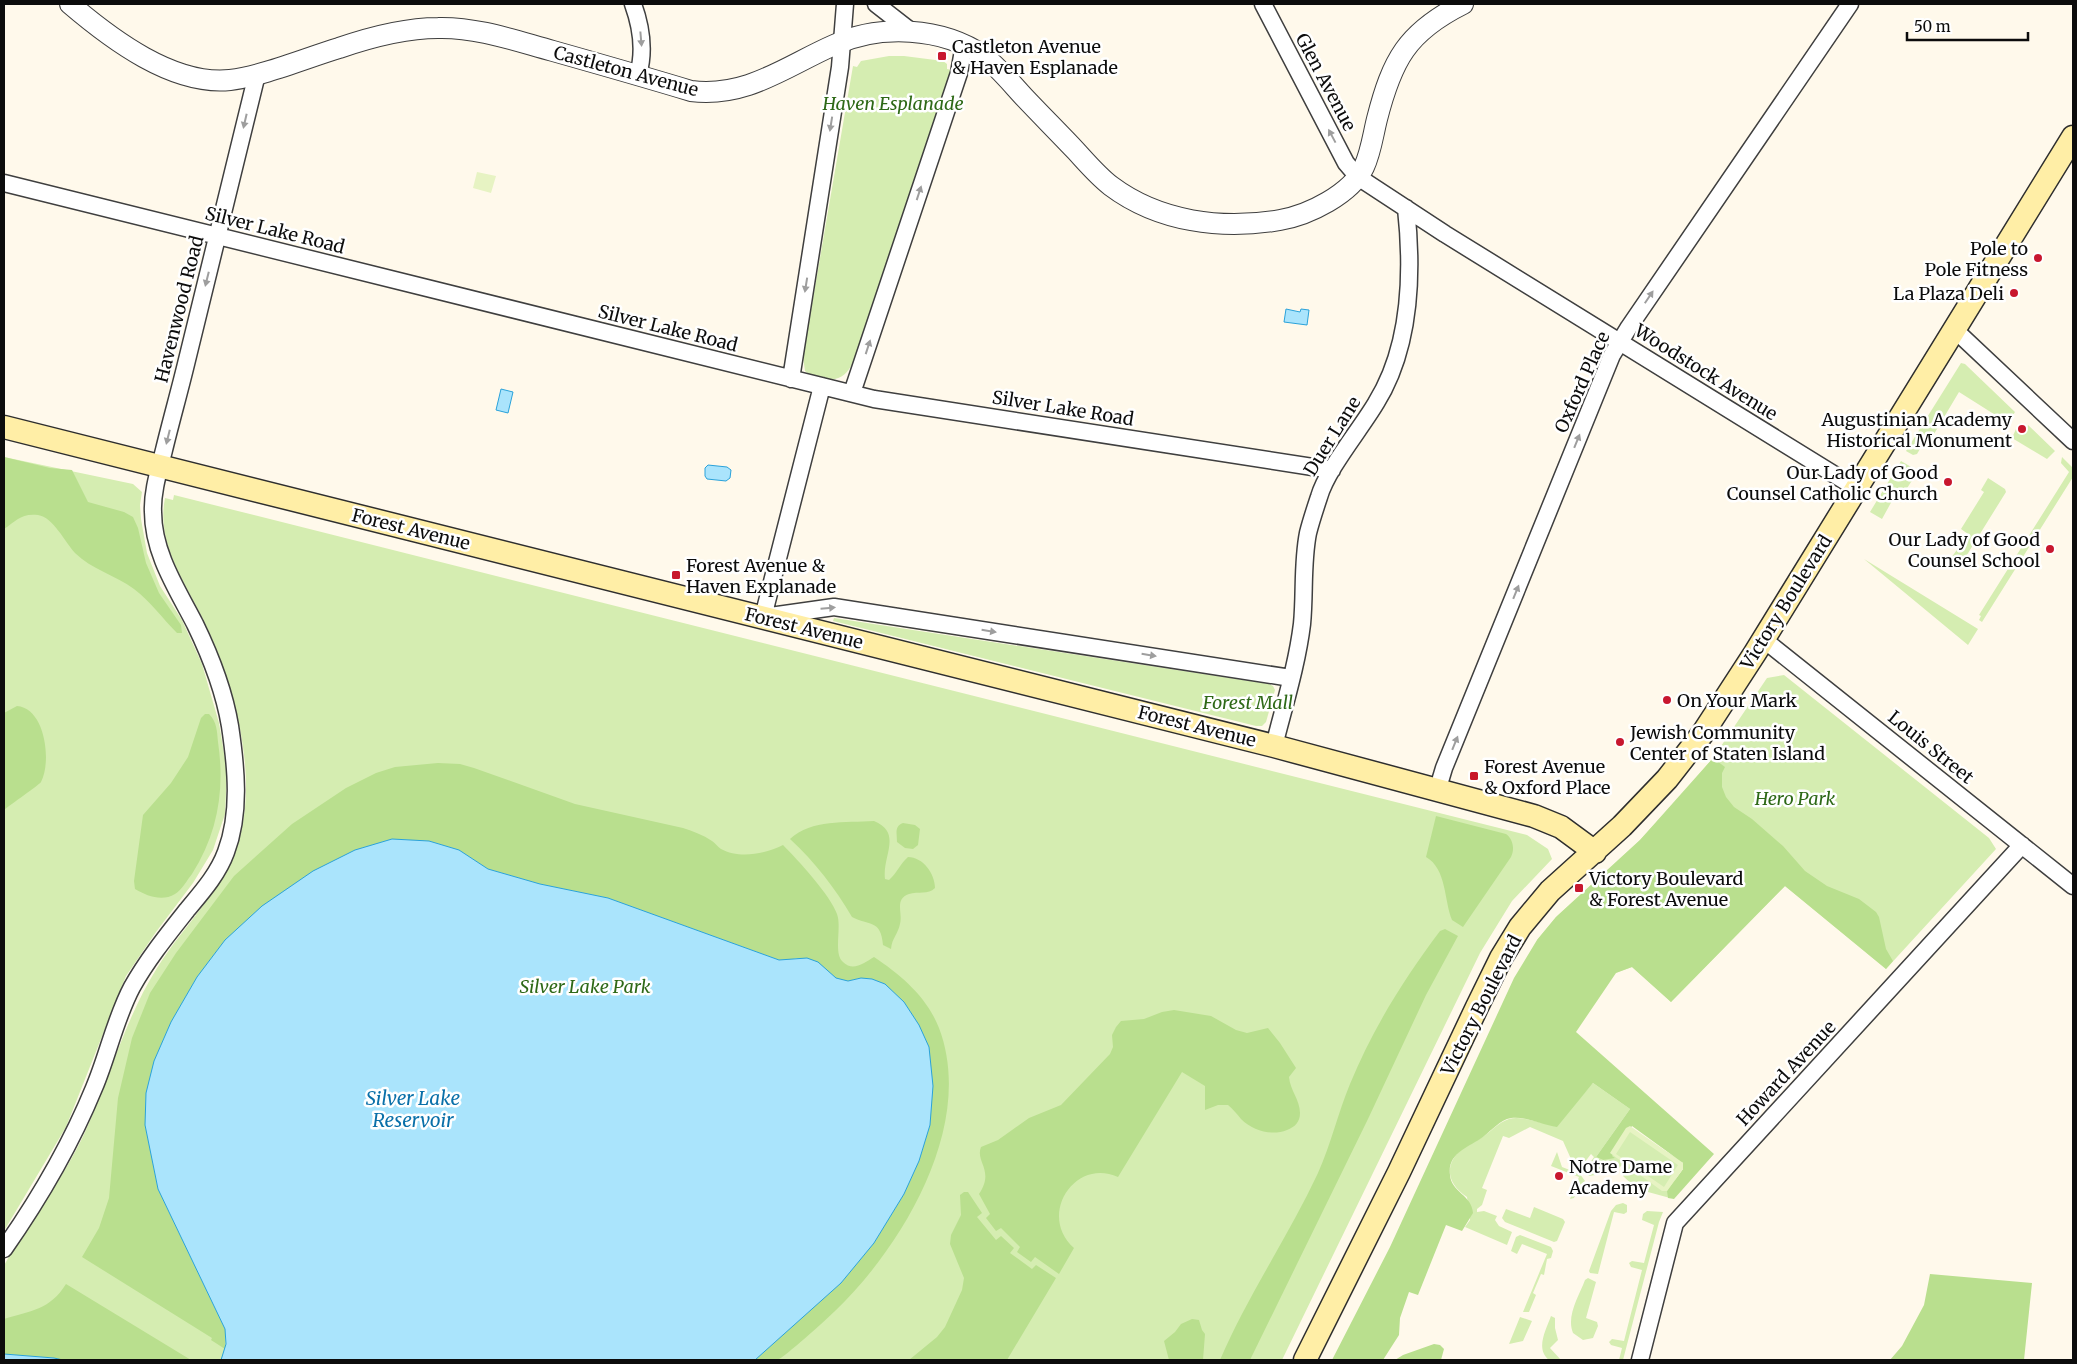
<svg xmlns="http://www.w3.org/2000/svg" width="2077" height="1364" viewBox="0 0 2077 1364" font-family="Merriweather,serif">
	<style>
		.green { fill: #d5edb1 }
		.forest { fill: #b9df8e }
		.pitch { fill: #e7f3c3; fill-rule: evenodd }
		.water { fill: #aae4fc; stroke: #2aa2da }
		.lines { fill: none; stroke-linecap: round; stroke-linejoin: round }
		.minor-casing { stroke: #3f3f3f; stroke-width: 19 }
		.tertiary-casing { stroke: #3f3f3f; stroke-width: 22 }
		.secondary-casing { stroke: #2e2e2e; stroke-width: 25 }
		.minor { stroke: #fff; stroke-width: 16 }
		.tertiary { stroke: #fff; stroke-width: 20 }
		.secondary { stroke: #ffeea6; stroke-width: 22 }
		.oneway { fill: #9e9e9e }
		.poi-dot { fill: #c8172e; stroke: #fff; stroke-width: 2 }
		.labels { text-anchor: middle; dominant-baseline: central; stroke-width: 5; stroke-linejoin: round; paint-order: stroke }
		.poi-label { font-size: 18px; fill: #0c0c0c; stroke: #fff; text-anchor: start }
		.street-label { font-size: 18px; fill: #0c0c0c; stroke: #fff }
		.park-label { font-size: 18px; font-style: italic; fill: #2e6917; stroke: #fff }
		.water-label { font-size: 19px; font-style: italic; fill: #0a70a9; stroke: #fff }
	</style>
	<rect width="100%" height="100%" fill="#fff9eb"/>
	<path class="green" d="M889,56H904L943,61L947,64V69L952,70L864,332C857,351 852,383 827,379C819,377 811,376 805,371L803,357L853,66L857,67L861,61Z
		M1961,363L1965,364L2015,412L2008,423L1959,392L1934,434L1930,432L1917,454L1913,455L1906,451Z
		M2028,425L2055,451L2047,459L2012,438L2016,429L2022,433L2027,430Z
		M4,457L133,484L142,492L140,505L141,519L147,553L160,586L182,620L202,664L219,723L227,771L225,814L213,850L193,883L156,932L126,976L66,1127L4,1231Z
		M2062,457L2073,468V477L1982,622L1979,620L1981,616L1979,615L2069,472L2061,463Z
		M1901,461L1918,471L1904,493L1898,490L1882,519L1870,512Z
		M1988,478L2005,489L2006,492L1960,566H1957L1949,561L1968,534L1961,529L1984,492L1981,490Z
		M174,495L1527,835L1548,849L1552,859L1512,901L1480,953L1282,1360H4C4,1337 4,1313 4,1289C4,1283 2,1272 4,1266C7,1258 20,1242 25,1234C44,1203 70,1165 85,1132C110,1077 125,1019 157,968C185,923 229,885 241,832C256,770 235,691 210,634C191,589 155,549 165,498L173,500Z
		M1864,559L1978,629L1968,645Z
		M834,618L1269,684L1273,686L1275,690L1266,722L1262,726H1256L833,621Z
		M1784,675L1989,838L1996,849L1886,969L1785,886L1671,1002L1632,967L1615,973L1575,1032L1537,940L1556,917L1640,840L1686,790L1713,758L1767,678Z
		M1593,1083L1630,1109L1596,1157L1603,1160L1611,1155L1626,1128L1682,1161L1669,1198H1670L1637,1189L1623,1176L1627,1167L1623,1164L1615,1172L1589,1176L1585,1170L1594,1157L1591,1154L1581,1167L1575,1168L1563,1141L1530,1127L1509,1138L1503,1136L1482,1188L1487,1190L1482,1205L1477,1209V1212L1484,1211L1497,1216L1495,1220L1499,1226L1512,1232L1507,1245L1465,1227L1470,1220L1467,1197C1448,1185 1443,1166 1461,1150C1467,1144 1474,1142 1481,1138C1491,1132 1497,1123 1509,1119C1519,1116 1533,1121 1543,1123L1580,1098Z
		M1557,1152L1562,1167L1580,1174L1585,1181L1580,1185L1574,1198L1570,1199L1579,1177L1551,1166Z
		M1623,1203L1627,1205V1212L1624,1214L1614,1212L1598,1274L1590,1273L1589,1271L1611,1211L1616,1205Z
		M1534,1207L1563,1219L1565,1222L1557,1241L1554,1242L1505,1222L1502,1218L1506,1209L1530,1218Z
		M1647,1211L1663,1212L1659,1222L1623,1360H1619L1622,1348L1611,1345L1609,1342L1612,1339L1624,1341L1642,1270L1631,1267L1629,1263L1632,1261L1644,1263L1654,1225L1642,1220L1643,1214Z
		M1520,1235L1551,1247L1553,1251L1551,1258L1547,1259L1544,1275L1541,1274L1533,1293L1536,1295L1529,1312H1523L1547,1254L1522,1244L1517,1254L1511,1251L1516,1237Z
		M1588,1278L1596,1282L1586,1318L1597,1322L1598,1326L1593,1338L1583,1340L1573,1333C1566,1316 1579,1296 1585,1280Z
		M1551,1316L1555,1318V1328L1558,1340L1550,1348L1561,1360H1549C1535,1349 1546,1330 1551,1316Z
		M1520,1317L1532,1321L1523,1341L1509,1344Z"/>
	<path class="forest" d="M4,457L50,468L72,470L88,502L124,512L133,517L138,528L146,563L159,593L181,625L182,633H177C163,619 150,601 134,589C115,575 91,569 75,553C65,542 53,517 38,515C21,513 16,521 4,529Z
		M17,706C45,708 52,761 41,782C38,786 11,804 4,810V713Z
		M205,714H209C217,722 217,731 218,742C225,789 218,833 192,874C187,880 182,890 175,894C162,902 147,896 135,889L134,881L143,815L171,783L188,757L201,718Z
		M1713,758L1725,767L1722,773V787L1726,797L1734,807L1752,819L1783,846L1805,871L1827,886L1859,899L1876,912L1879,917L1886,949L1893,961L1886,969L1785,886L1671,1002L1632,967L1616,973L1576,1032L1714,1154L1674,1199L1668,1198L1667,1191L1683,1169V1163L1632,1126L1612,1156L1615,1158L1603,1160L1596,1157L1630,1109L1593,1083L1557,1127C1542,1125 1526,1116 1511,1118C1500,1120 1492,1130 1483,1137C1469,1147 1447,1153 1450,1175C1451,1192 1472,1195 1473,1213L1462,1231L1446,1225L1418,1295L1409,1292L1400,1318L1399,1335L1383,1360H1332L1390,1247L1514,978L1537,940L1556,917L1640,840Z
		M438,763L460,764L474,768L575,804L683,828C693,831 703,835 712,841C715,843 718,847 721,849C739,859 766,854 783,845C797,859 831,896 837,914C842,927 833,954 843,962C853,972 864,963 874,957C901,975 927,997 939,1028C976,1125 902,1247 835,1311C827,1319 784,1358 777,1360C771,1362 761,1360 755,1360L841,1283L874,1243L904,1194L919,1161L930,1125L919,1025L904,1002L885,984L872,979L860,978L848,981L836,978L828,971L796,958L787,961L779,960L608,898L540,884L488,869L459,850L429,841L392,839L355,850L225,940L197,977L171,1022L154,1061L146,1093L145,1125L158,1189L225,1329V1349L211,1340L212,1338L82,1257L99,1228L109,1198L118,1098L132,1038L150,993L176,953L234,876L292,824L346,788L376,773L395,767Z
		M1436,816L1506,834C1513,839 1515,849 1511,857L1463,927L1452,920C1444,901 1447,869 1426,857Z
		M874,821C903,833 882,856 885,879L889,880C897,873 900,864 908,857C923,857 935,874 935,888C928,895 918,891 909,894C894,899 903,913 900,924C898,934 892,938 891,949L883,945C881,919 869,926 852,917C835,888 815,862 790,839C812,819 845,823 874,821Z
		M903,823L915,825L920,829L918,845L913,849L905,848L897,842C897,834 894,826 903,823Z
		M1445,929L1458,936L1426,995L1368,1119L1250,1360H1220C1248,1295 1288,1237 1318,1173C1331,1144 1338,1113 1350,1084C1373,1028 1404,979 1440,931Z
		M1174,1010L1211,1016L1236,1030L1247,1033L1268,1028L1280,1043L1296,1068L1289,1077C1290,1090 1300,1100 1300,1113C1300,1122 1295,1127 1287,1130C1272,1136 1253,1131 1241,1119C1237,1114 1233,1109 1228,1105H1218L1205,1110V1086L1182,1072L1118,1177C1075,1157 1037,1215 1074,1248L1059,1274L1035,1257L1031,1262L1017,1252L1020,1247L1001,1228L996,1231L986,1218L990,1214L979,1194C995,1170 975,1162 981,1147L998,1140L1029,1118L1061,1105L1110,1054L1113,1047L1112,1035L1116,1027L1121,1021L1144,1019L1162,1012Z
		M964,1192H968L982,1213L977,1217L996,1240L1001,1236L1014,1248L1010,1253L1032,1269L1036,1265L1056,1278L1007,1360H909L937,1337L945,1327L962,1290L964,1278L950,1244L951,1235L961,1215L960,1195Z
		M1930,1274L2032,1283L2024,1360H1890L1902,1346L1924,1305Z
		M66,1284L191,1360H63L54,1358L4,1354V1319C30,1311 50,1310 66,1284Z
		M1192,1319L1199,1320L1202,1330L1205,1334L1203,1360H1169L1164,1341L1175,1332L1181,1324Z
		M1434,1344L1440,1345L1444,1349L1441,1360H1395L1403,1355Z"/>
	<path class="pitch" d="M477,172L496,176L491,193L473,188Z
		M1630,1126L1683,1163V1169L1667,1191H1662L1610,1153L1626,1128ZM1630,1132L1678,1165L1664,1187L1616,1154Z"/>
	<path class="water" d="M1286,309L1300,312L1301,309L1309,310L1307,325L1284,322Z
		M501,389L513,392L508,413L496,410Z
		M708,465L727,467L731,470L730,478L726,481L707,479L705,476V468Z
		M392,839L429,841L459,850L488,869L540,884L608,898L779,960L807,958L818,962L836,978L848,981L861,978L872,979L885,984L904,1002L919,1025L929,1047L933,1086L930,1125L919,1161L904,1194L874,1243L841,1283L755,1360H221L226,1344L225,1329L158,1189L145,1125L146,1093L154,1061L171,1022L197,977L225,940L262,906L313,871L355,850Z
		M4,1354L54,1358L63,1360H4Z"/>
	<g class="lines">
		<g class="minor-casing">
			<path id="minor" d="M633,4C641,26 645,51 638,75
				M876,4L912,32
				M1263,4L1346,163L1358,177L1445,234L1856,488
				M4,183L874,399L1332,470
				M1955,330L2073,441
				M791,379L840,67L845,4
				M822,386L763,617L834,607L1291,678
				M852,393L959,73L964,45
				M1763,639L2073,886
				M1274,746C1284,706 1297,665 1302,624C1305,594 1302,563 1308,533C1311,521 1315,509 1319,497C1327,469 1360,430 1376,403C1411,347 1413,272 1406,208
				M1438,788L1444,768L1612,355L1629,327L1850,4
				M4,1249C39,1199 71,1144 94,1088C108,1055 115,1019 132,987C147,960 168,934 187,910C202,892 218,874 226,852C241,813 236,766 230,726C224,690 211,657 195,624C177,589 153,553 153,512C152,492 159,470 164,450C171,421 179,393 186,364C210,267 233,170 257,74
				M1640,1360L1675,1223L2022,845"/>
		</g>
		<g class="tertiary-casing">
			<path id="tertiary" d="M70,4C111,39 173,86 230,80C263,76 306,58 339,48C371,37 404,28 438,28C478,27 516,41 553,51C599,64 645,77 691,91C747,98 786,66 834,45C880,24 942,27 984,56C999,68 1011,83 1024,97C1041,115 1059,133 1076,151C1087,163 1098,176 1111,186C1159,222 1222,230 1280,220C1309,215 1351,194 1364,167C1371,152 1373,135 1377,119C1392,60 1407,32 1463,4"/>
		</g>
		<g class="secondary-casing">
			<path id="secondary" d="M4,427L1274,746L1534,816L1561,827L1595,852
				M1305,1360L1399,1172L1477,1007L1501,958L1520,927L1550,891L1622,826L1667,779L1703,733L1755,653L2073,137"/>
		</g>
		<use href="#minor" class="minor"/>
		<use href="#tertiary" class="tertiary"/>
		<use href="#secondary" class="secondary"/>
	</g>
	<defs><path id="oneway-solid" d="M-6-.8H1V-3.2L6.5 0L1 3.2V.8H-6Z" transform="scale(1.25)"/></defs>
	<g class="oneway">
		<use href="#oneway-solid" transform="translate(641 39) rotate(85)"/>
		<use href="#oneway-solid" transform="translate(245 121) rotate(103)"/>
		<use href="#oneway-solid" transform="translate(831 124) rotate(99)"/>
		<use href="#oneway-solid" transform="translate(1332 136) rotate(-118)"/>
		<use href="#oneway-solid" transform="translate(919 193) rotate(-72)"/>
		<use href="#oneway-solid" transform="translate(207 279) rotate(104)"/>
		<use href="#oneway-solid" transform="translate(806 285) rotate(99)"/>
		<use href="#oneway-solid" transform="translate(1649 297) rotate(-56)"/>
		<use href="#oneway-solid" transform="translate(868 347) rotate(-72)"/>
		<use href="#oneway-solid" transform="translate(168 437) rotate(104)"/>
		<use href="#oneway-solid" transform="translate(1577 441) rotate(-68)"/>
		<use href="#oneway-solid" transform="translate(1516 592) rotate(-68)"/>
		<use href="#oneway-solid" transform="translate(828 608) rotate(-5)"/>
		<use href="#oneway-solid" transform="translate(989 631) rotate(9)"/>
		<use href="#oneway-solid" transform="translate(1149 655) rotate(9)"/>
		<use href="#oneway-solid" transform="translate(1455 743) rotate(-68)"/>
	</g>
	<g class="poi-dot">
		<rect x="937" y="51" width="10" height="10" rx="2.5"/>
		<circle cx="2038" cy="258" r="5"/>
		<circle cx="2014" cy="293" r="5"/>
		<circle cx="2022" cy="429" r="5"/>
		<circle cx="1948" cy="482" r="5"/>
		<circle cx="2050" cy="549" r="5"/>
		<rect x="671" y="570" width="10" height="10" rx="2.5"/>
		<circle cx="1667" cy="700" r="5"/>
		<circle cx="1620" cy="742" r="5"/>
		<rect x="1469" y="771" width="10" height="10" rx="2.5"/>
		<rect x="1574" y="883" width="10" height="10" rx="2.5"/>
		<circle cx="1559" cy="1176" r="5"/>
	</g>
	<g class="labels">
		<g class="poi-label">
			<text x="952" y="46">Castleton Avenue<tspan x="952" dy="21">&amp; Haven Esplanade</tspan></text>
			<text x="2028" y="248" text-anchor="end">Pole to<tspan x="2028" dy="21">Pole Fitness</tspan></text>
			<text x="2004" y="293" text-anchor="end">La Plaza Deli</text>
			<text x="2012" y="419" text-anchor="end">Augustinian Academy<tspan x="2012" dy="21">Historical Monument</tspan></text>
			<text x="1938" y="472" text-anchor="end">Our Lady of Good<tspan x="1938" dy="21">Counsel Catholic Church</tspan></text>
			<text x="2040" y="539" text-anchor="end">Our Lady of Good<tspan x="2040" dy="21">Counsel School</tspan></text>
			<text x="686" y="565">Forest Avenue &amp;<tspan x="686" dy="21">Haven Explanade</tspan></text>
			<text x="1677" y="700">On Your Mark</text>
			<text x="1630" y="732">Jewish Community<tspan x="1630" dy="21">Center of Staten Island</tspan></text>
			<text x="1484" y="766">Forest Avenue<tspan x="1484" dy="21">&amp; Oxford Place</tspan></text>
			<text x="1589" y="878">Victory Boulevard<tspan x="1589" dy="21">&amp; Forest Avenue</tspan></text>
			<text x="1569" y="1166">Notre Dame<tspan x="1569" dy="21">Academy</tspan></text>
		</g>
		<g class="street-label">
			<text transform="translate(626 71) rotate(15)">Castleton Avenue</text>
			<text transform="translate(1326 82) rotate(62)">Glen Avenue</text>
			<text transform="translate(275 230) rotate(14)">Silver Lake Road</text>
			<text transform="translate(179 309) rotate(-76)">Havenwood Road</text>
			<text transform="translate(668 328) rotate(14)">Silver Lake Road</text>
			<text transform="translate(1706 372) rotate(32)">Woodstock Avenue</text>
			<text transform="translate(1582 382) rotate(-66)">Oxford Place</text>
			<text transform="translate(1063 408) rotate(9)">Silver Lake Road</text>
			<text transform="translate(1332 436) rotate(-58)">Duer Lane</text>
			<text transform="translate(411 529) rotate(14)">Forest Avenue</text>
			<text transform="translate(1786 602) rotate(-58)">Victory Boulevard</text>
			<text transform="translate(804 628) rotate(14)">Forest Avenue</text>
			<text transform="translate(1197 726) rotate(14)">Forest Avenue</text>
			<text transform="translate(1931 747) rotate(39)">Louis Street</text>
			<text transform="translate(1481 1005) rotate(-63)">Victory Boulevard</text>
			<text transform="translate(1786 1073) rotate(-47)">Howard Avenue</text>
		</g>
		<g class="park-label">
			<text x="893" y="103">Haven Esplanade</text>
			<text x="1248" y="702">Forest Mall</text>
			<text x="1795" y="798">Hero Park</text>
			<text x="585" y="986">Silver Lake Park</text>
		</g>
		<g class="water-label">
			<text x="413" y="1098">Silver Lake<tspan x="413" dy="22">Reservoir</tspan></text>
		</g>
	</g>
	<rect width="2077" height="1364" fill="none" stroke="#0c0c0c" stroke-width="10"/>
	<path d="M1907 32v8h121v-8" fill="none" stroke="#0c0c0c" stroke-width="2.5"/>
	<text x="1914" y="32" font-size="15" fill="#0c0c0c" stroke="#ffffff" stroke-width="4" paint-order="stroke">50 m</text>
</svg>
